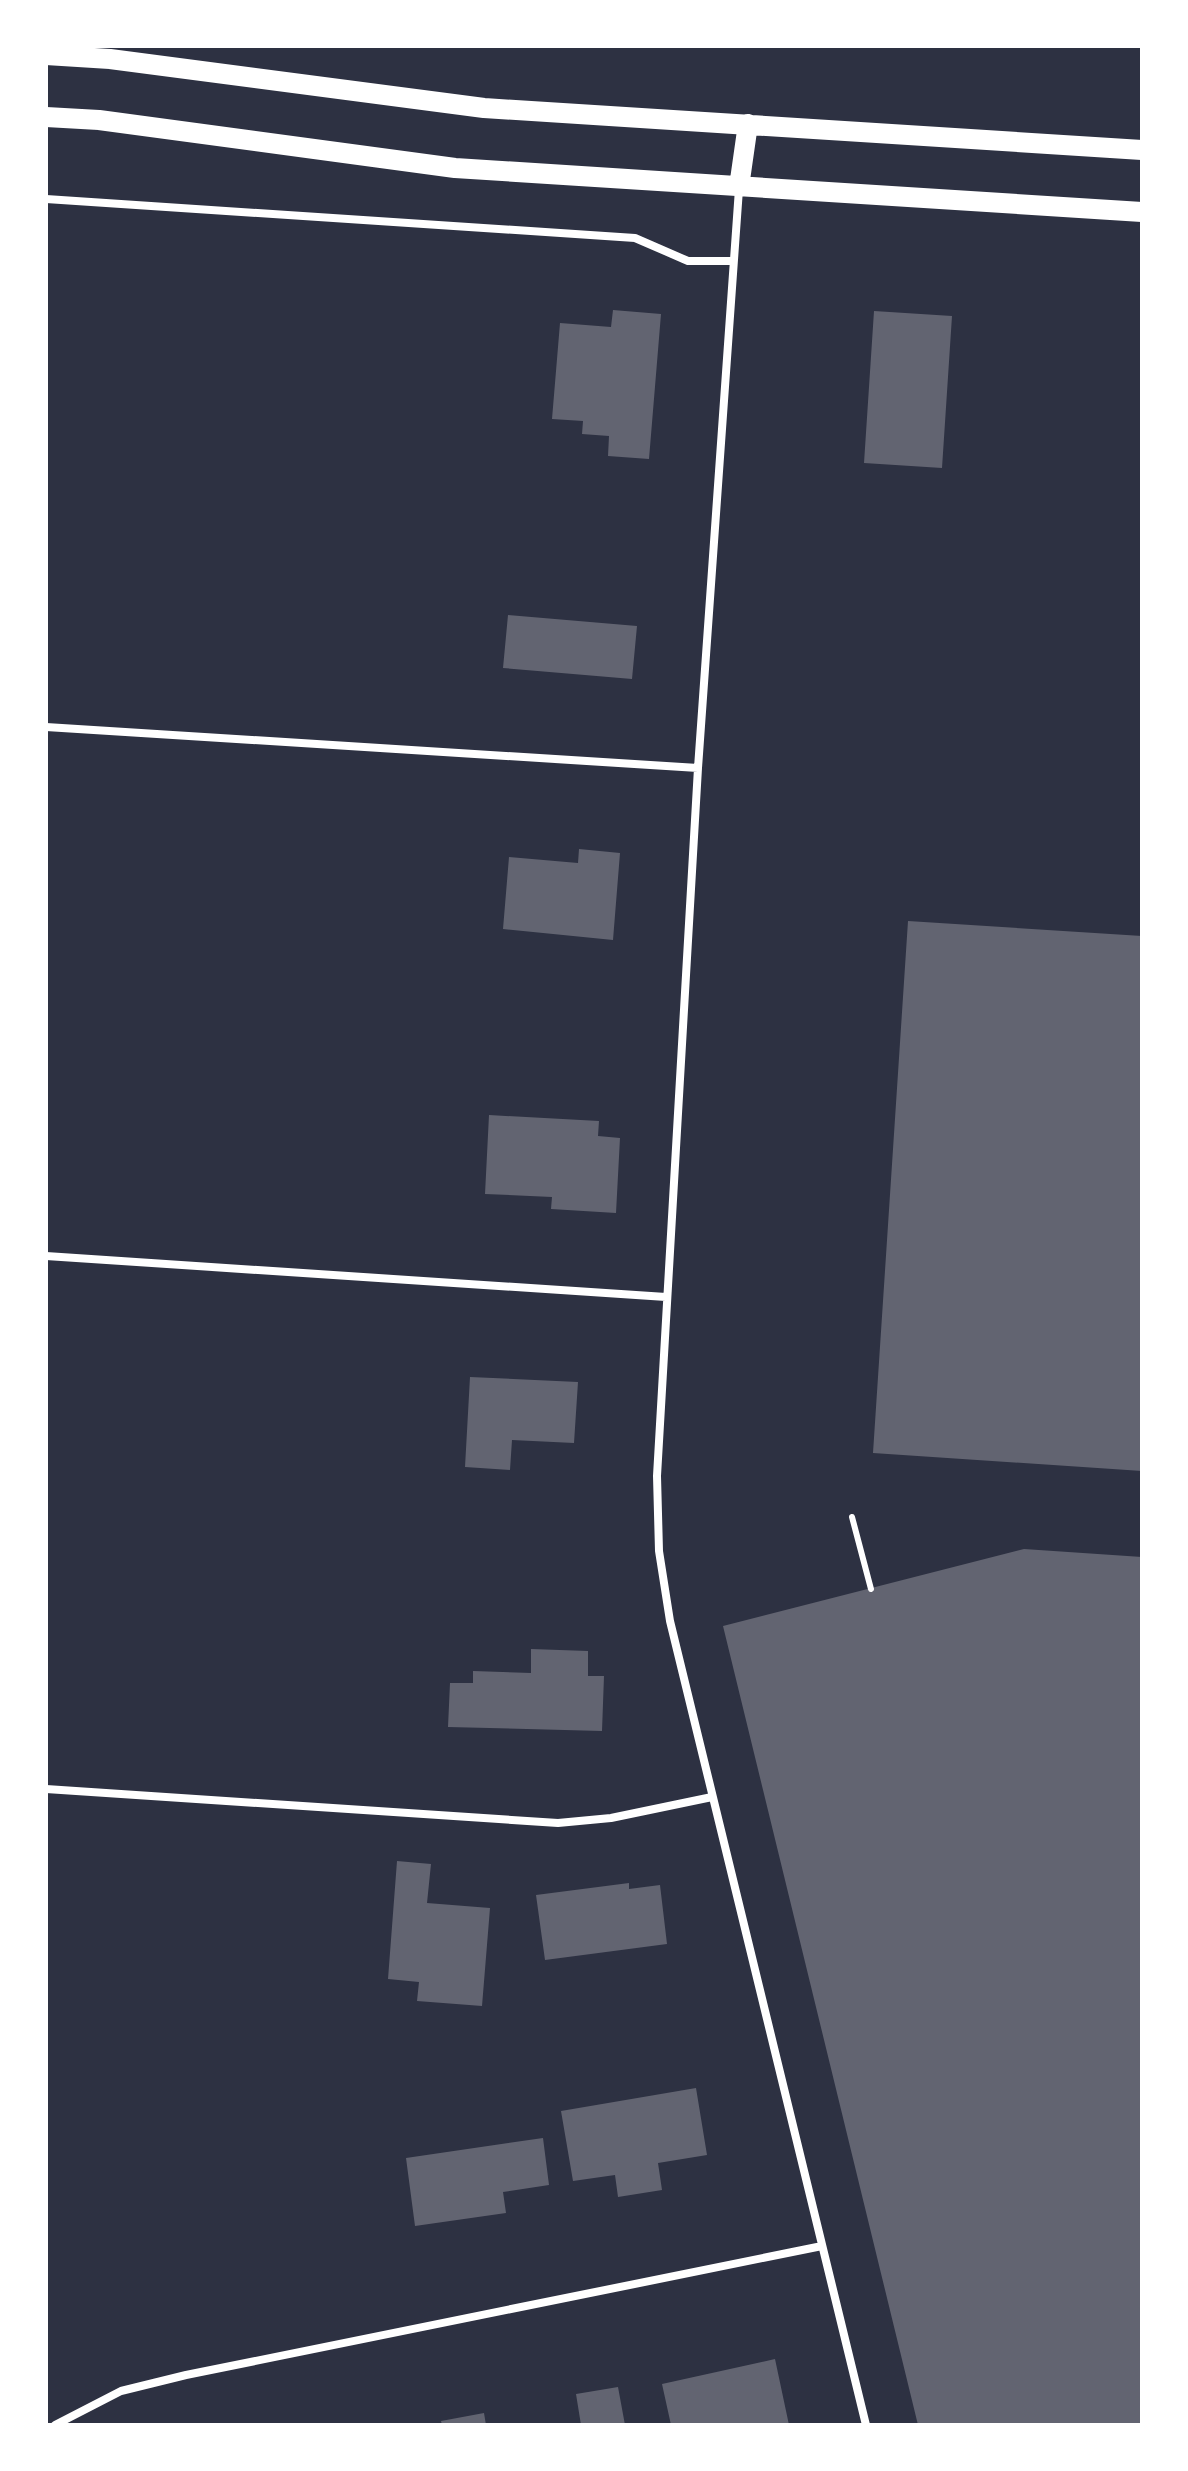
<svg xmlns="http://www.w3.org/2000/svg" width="1188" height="2471" viewBox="0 0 1188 2471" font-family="Overpass,sans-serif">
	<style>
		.building { fill: #626471 }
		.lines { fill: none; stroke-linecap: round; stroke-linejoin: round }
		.service { stroke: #fff; stroke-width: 6 }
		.minor { stroke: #fff; stroke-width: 8 }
		.primary { stroke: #fff; stroke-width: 20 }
	</style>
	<rect width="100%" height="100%" fill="#2d3142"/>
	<path class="building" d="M613,310L661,314L649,459L608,456L609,436L582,434L583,421L552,419L560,323L611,327Z
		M874,311L952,316L942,468L864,463Z
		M508,615L637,626L632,679L503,668Z
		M579,849L620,853L613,940L503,929L509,857L578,863Z
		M908,921L1142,936V1471L873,1453Z
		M489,1115L599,1121L598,1136L620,1138L616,1213L551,1209L552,1197L485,1194Z
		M470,1377L578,1382L574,1443L512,1440L510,1470L465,1467Z
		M1024,1549L1142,1557V2425H918L723,1626Z
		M531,1649L588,1651V1676H604L602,1731L448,1727L450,1683H473V1671L531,1673Z
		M397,1861L431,1864L427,1903L490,1908L482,2006L417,2001L419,1982L388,1979Z
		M629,1883V1889L660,1885L667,1944L545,1960L536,1895Z
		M696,2088L707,2155L658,2163L662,2190L618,2197L615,2175L573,2181L561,2111Z
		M543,2138L549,2185L503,2192L506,2213L415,2226L406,2158Z
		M775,2359L789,2425H722L721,2423L671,2425L662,2384Z
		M618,2387L625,2425H581L576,2394Z
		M484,2413L486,2425H442L441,2421Z"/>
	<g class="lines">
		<path class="service" d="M852,1517L871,1589"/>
		<path class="minor" d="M739,189L698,768L657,1476L659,1551L670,1621L866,2425
			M46,199L635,238L688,261H733
			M46,727L698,768
			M46,1256L666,1297
			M46,1789L558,1823L611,1818L712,1797
			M55,2425L121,2391L186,2375L822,2246"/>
		<path class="primary" d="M46,55L110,59L484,108L1142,150
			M46,117L99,120L455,168L1142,212
			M739,187L748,124"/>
	</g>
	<rect width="1188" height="2471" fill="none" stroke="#ffffff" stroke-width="96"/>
</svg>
